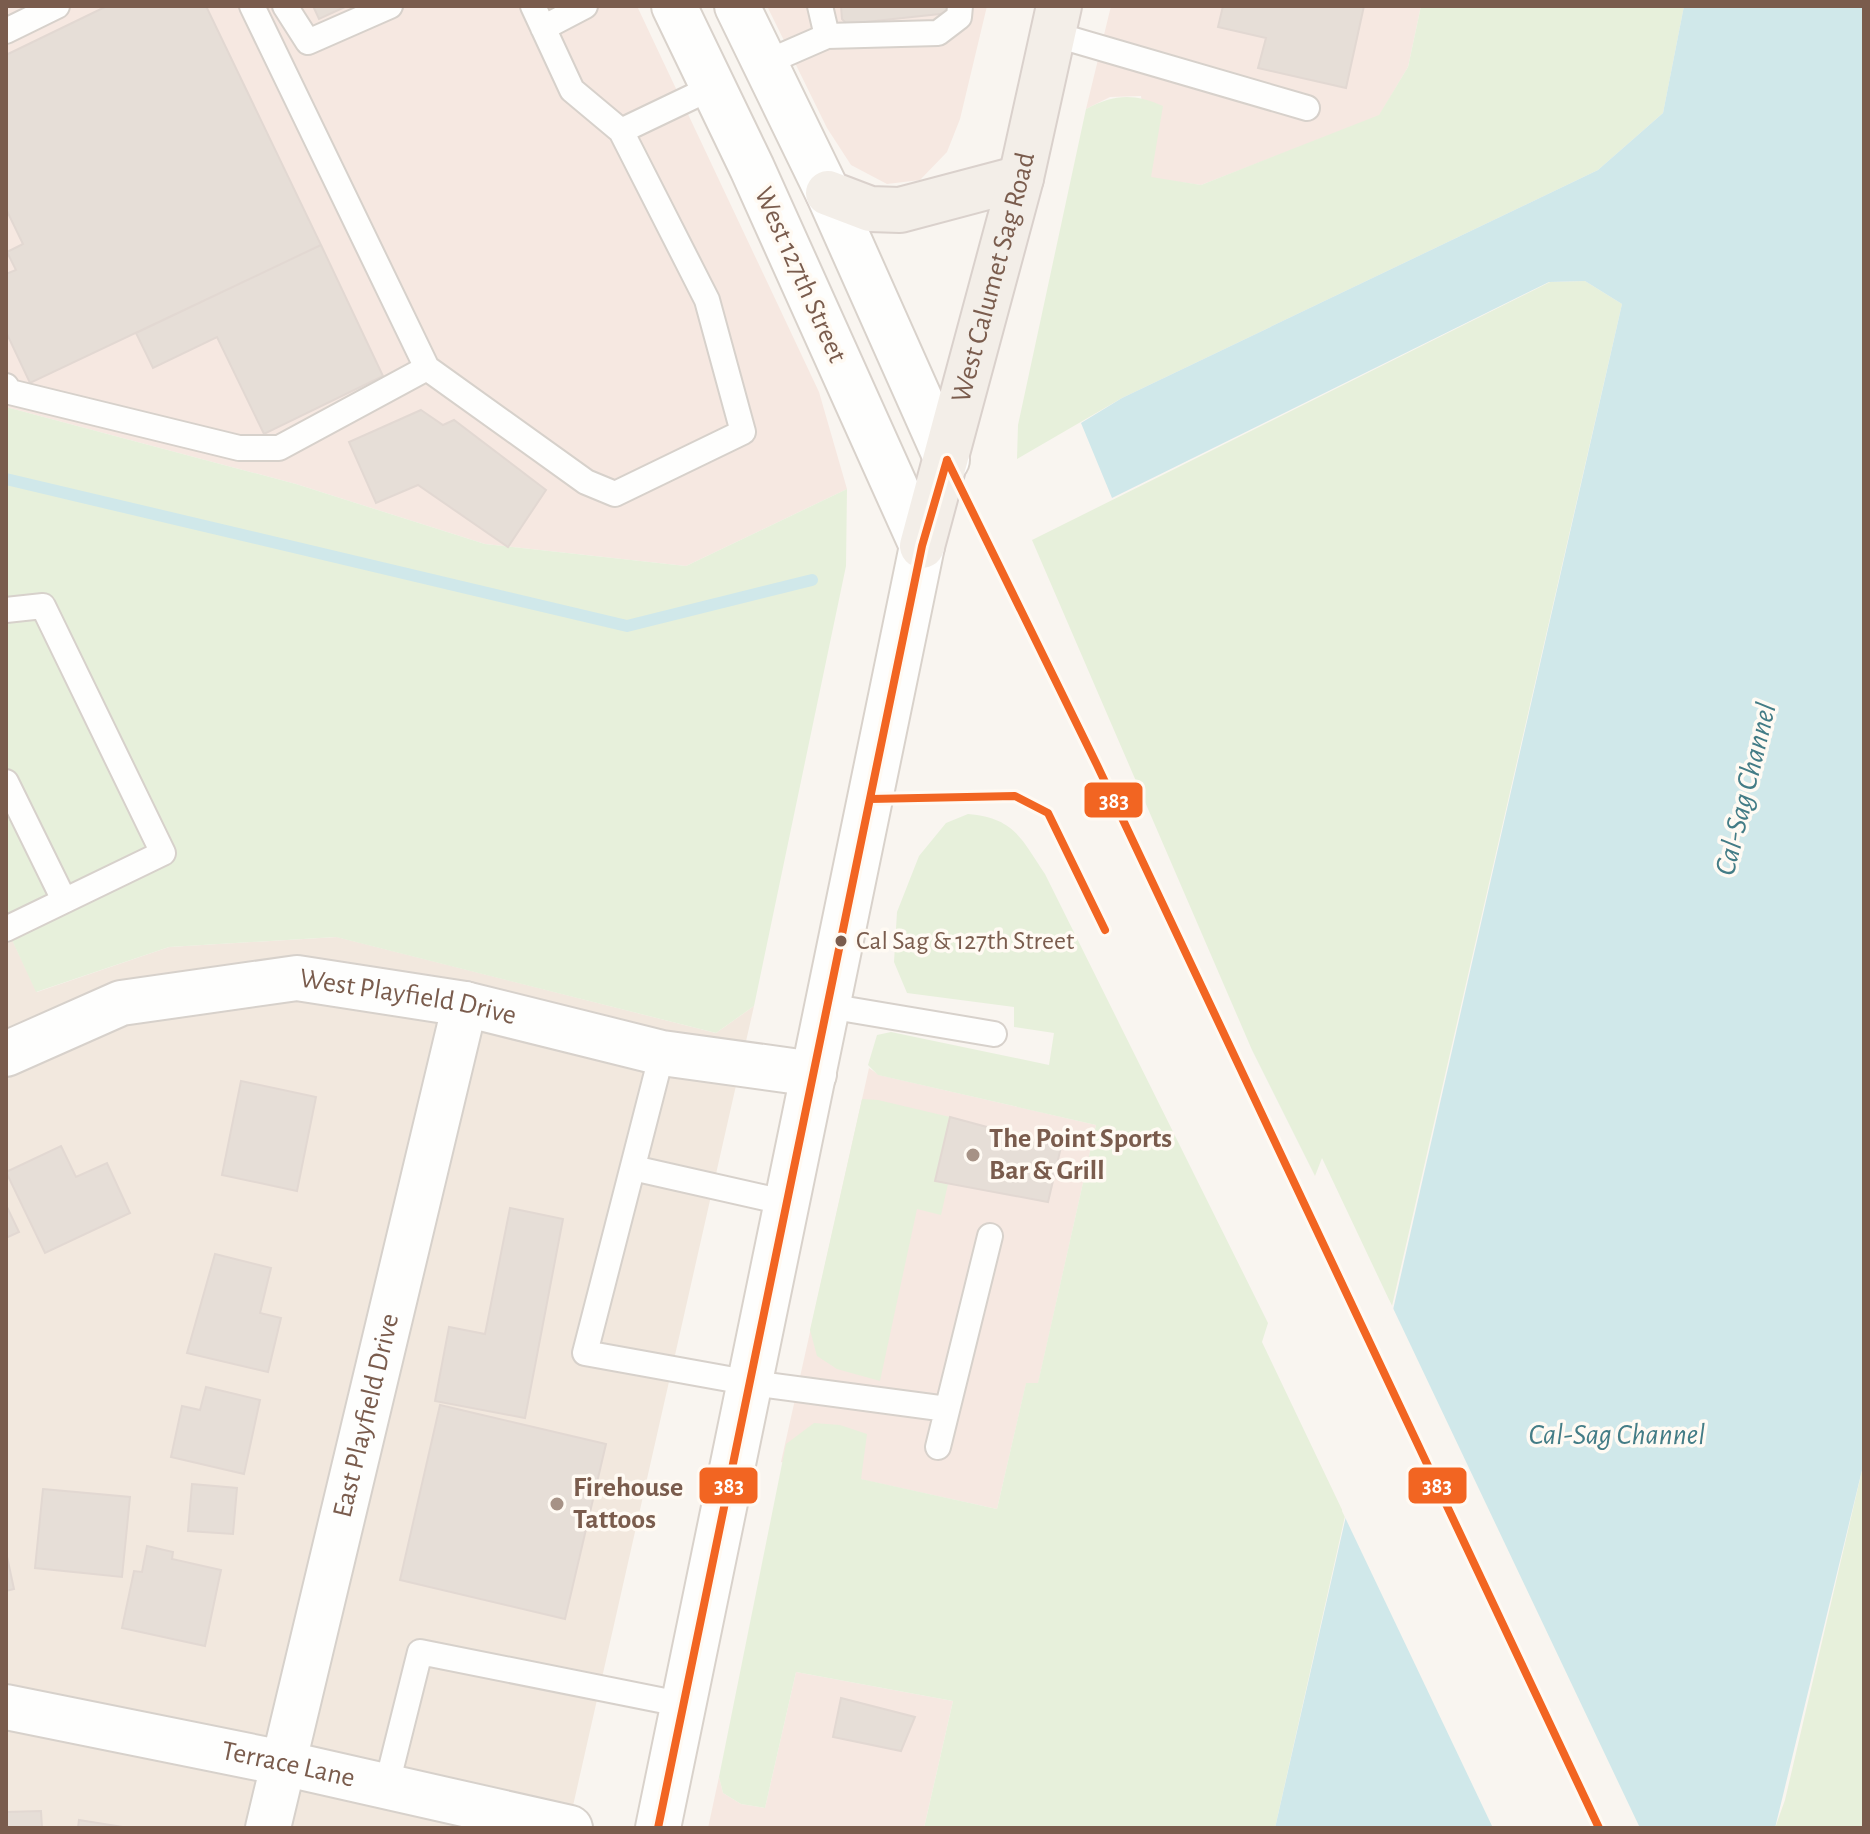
<svg xmlns="http://www.w3.org/2000/svg" width="1870" height="1834" viewBox="0 0 1870 1834" font-family="'Alegreya Sans',sans-serif">
	<style>
		.residential { fill: #f2e8de }
		.commercial { fill: #f6e8e1 }
		.green { fill: #e7f0db }
		.water { fill: #d0e8ea }
		.pier { fill: #f9f5f0 }
		.lines { fill: none; stroke-linecap: round; stroke-linejoin: round }
		.stream { stroke: #d0e8ea; stroke-width: 12 }
		.building { fill: #e6ded7; stroke: #e2d8d2; stroke-width: 2 }
		.lane-casing { stroke: #d7d1cb; stroke-width: 28 }
		.street-casing { stroke: #d7d1cb; stroke-width: 48 }
		.secondary-casing { stroke: #d9d2cb; stroke-width: 48 }
		.primary-casing { stroke: #dad1cc; stroke-width: 48 }
		.lane { stroke: #fefefd; stroke-width: 24 }
		.street { stroke: #fefefd; stroke-width: 44 }
		.secondary { stroke: #fefefd; stroke-width: 44 }
		.primary { stroke: #f3eee8; stroke-width: 44 }
		.bus-1-casing { stroke: #fffaf3; stroke-width: 14 }
		.bus-1 { stroke: #f26522; stroke-width: 8 }
		.bus-dot { fill: #7a5c4d; stroke: #fffaf3; stroke-width: 3 }
		.poi-dot { fill: #a69286; stroke: #fffaf3; stroke-width: 3 }
		.labels { text-anchor: middle; dominant-baseline: central; stroke-width: 7; stroke-linejoin: round; paint-order: stroke }
		.bus-label { font-size: 26px; fill: #7a5c4d; stroke: #fffaf3; text-anchor: start }
		.street-label { font-size: 28px; fill: #7a5c4d; stroke: #fffaf3 }
		.poi-label { font-size: 28px; font-weight: bold; fill: #7a5c4d; stroke: #fffaf3; text-anchor: start }
		.water-label { font-size: 30px; font-style: italic; fill: #437c86; stroke: #fffaf3 }
		.line-badge { stroke: #fffaf3; stroke-width: 3 }
		.badge-label { font-size: 22px; text-anchor: middle; font-weight: bold; fill: #fff }
	</style>
	<rect width="100%" height="100%" fill="#f9f5f0"/>
	<path class="residential" d="M6,927L37,992L169,947L337,937L716,1033L754,1006L568,1828H6Z"/>
	<path class="commercial" d="M6,6H637L819,392L847,489L686,566L485,544L296,484L6,407Z
		M767,6H987L960,119L947,152L920,180L887,184L851,165L827,128Z
		M1111,6H1421L1408,67L1379,116L1201,185L1151,178L1141,96L1110,97L1086,109Z
		M869,1068L879,1075L1096,1125L1038,1384H1026L997,1509L781,1462Z
		M796,1672L953,1701L924,1828H708L719,1777L723,1793L741,1804L765,1808Z"/>
	<path class="green" d="M1421,6H1684L1663,113L1598,170L1122,398L1017,459L1018,425L1086,109C1114,94 1134,93 1163,106L1151,177L1201,185L1379,115L1408,67Z
		M1585,281L1622,304L1392,1306L1322,1158L1315,1176L1252,1050L1032,540L1550,282Z
		M6,407L296,484L485,544L686,566L847,489L846,566L754,1006L716,1033L336,937L169,947L36,992L6,927Z
		M968,814C1014,818 1021,838 1045,874L1268,1323L1262,1342L1345,1516L1275,1828H924L953,1701L796,1672L765,1808L741,1804L723,1793L719,1777L786,1444L814,1423L840,1425L867,1434L861,1479L997,1509L1026,1383H1038L1096,1125L878,1075L868,1065L877,1035L891,1032L1049,1065L1054,1033L1014,1027V1007L907,993L894,962L897,912L919,856L946,823Z
		M862,1099L878,1100L950,1117L935,1181L948,1184L941,1215L917,1209L880,1381L837,1369L817,1356L810,1330Z
		M1864,1462V1828H1775L1785,1800Z"/>
	<path class="water" d="M1684,6H1864V1462L1775,1828H1275L1622,304L1585,281L1549,282L1112,498L1081,423L1122,398L1598,170L1663,113Z"/>
	<path class="pier" d="M1389,1300L1392,1306L1640,1828H1493L1342,1511Z"/>
	<g class="lines">
		<path class="stream" d="M6,479L627,626L812,580"/>
	</g>
	<path class="building" d="M107,6H206L321,245L30,383L6,332V274L16,270L7,252L23,244L6,209V55Z
		M313,6H347L319,19Z
		M841,6H952L949,13L847,24L842,19Z
		M1223,6H1364L1346,88L1258,68L1266,38L1218,27Z
		M321,245L383,376L264,434L217,337L153,368L136,333Z
		M421,410L443,425L454,420L546,490L508,547L418,485L376,503L349,442Z
		M241,1081L316,1097L297,1191L222,1175Z
		M950,1117L1061,1147L1048,1202L935,1181Z
		M61,1146L76,1177L107,1163L130,1213L45,1253L6,1172Z
		M6,1205L19,1232L6,1238Z
		M510,1208L563,1219L525,1418L435,1401L449,1327L485,1334Z
		M215,1254L271,1268L260,1313L281,1318L268,1372L187,1353Z
		M206,1387L260,1400L244,1474L171,1457L182,1406L200,1410Z
		M440,1405L606,1444L565,1619L400,1580Z
		M192,1484L237,1488L233,1534L188,1531Z
		M43,1489L130,1497L122,1577L35,1568Z
		M147,1546L173,1552L172,1559L221,1570L205,1646L122,1628L134,1571L142,1572Z
		M6,1552L14,1589L6,1591Z
		M841,1698L915,1717L901,1751L833,1737Z
		M41,1811L42,1828H6V1812Z
		M79,1820L129,1828H78Z"/>
	<g class="lines">
		<g class="lane-casing">
			<path id="lane" d="M252,6L427,368L586,482L615,494L743,432L707,300L621,131L572,90L533,6
				M285,6L308,42L390,6
				M820,6L827,36
				M543,28L585,6
				M6,31L57,6
				M1053,34L1307,108
				M765,63L827,36L938,33L959,17L960,6
				M621,131L713,87
				M6,386L10,392L239,448H279L427,368
				M6,610L43,606L163,853L6,929
				M6,782L64,900
				M828,1006L994,1034
				M662,1053L585,1353L751,1383L947,1409
				M633,1168L788,1203
				M938,1447L990,1236
				M386,1788L420,1652L685,1705"/>
		</g>
		<g class="street-casing">
			<g id="street">
				<path id="s1" d="M6,1054L121,1003L297,978L465,1004L662,1053L814,1074"/>
				<path id="s2" d="M6,1707L283,1763L570,1828"/>
				<path id="s3" d="M268,1828L465,1004"/>
			</g>
		</g>
		<g class="secondary-casing">
			<path id="secondary" d="M737,6L828,193L947,460
				M658,1828L922,546L752,168L674,6"/>
		</g>
		<g class="primary-casing">
			<g id="primary">
				<path d="M828,193L870,209L900,210L1021,178"/>
				<path id="s4" d="M922,546L1021,178L1059,6"/>
			</g>
		</g>
		<use href="#lane" class="lane"/>
		<use href="#street" class="street"/>
		<use href="#secondary" class="secondary"/>
		<use href="#primary" class="primary"/>
		<g class="bus-1-casing">
			<path id="bus-1" d="M947,460L1097,765L1599,1828
				M870,799L1015,796L1048,813L1105,930
				M658,1828L922,546L947,460"/>
		</g>
		<use href="#bus-1" class="bus-1"/>
	</g>
	<circle class="bus-dot" cx="841" cy="941" r="7"/>
	<g class="poi-dot">
		<circle cx="973" cy="1155" r="8"/>
		<circle cx="557" cy="1504" r="8"/>
	</g>
	<g class="labels">
		<g class="bus-label">
			<text x="856" y="941">Cal Sag &amp; 127th Street</text>
		</g>
		<g class="street-label">
			<text transform="translate(800 275) rotate(66)">West 127th Street</text>
			<text stroke="none"><textPath href="#s4" startOffset="278">West Calumet Sag Road</textPath></text>
			<text stroke="none"><textPath href="#s1" startOffset="416">West Playfield Drive</textPath></text>
			<text stroke="none"><textPath href="#s3" startOffset="424">East Playfield Drive</textPath></text>
			<text stroke="none"><textPath href="#s2" startOffset="288">Terrace Lane</textPath></text>
		</g>
		<g class="poi-label">
			<text x="989" y="1139">The Point Sports<tspan x="989" dy="32">Bar &amp; Grill</tspan></text>
			<text x="573" y="1488">Firehouse<tspan x="573" dy="32">Tattoos</tspan></text>
		</g>
		<g class="water-label">
			<text transform="translate(1746 789) rotate(-76)">Cal-Sag Channel</text>
			<text x="1617" y="1435">Cal-Sag Channel</text>
		</g>
	</g>
	<g class="line-badge">
		<rect x="1083" y="781" width="61" height="38" rx="8" fill="#f26522"/>
		<rect x="1407" y="1466" width="61" height="39" rx="8" fill="#f26522"/>
		<rect x="698" y="1466" width="61" height="39" rx="8" fill="#f26522"/>
	</g>
	<g class="badge-label">
		<text x="1114" y="808">383</text>
		<text x="1437" y="1493">383</text>
		<text x="729" y="1493">383</text>
	</g>
	<rect width="1870" height="1834" fill="none" stroke="#7a5c4d" stroke-width="16"/>
</svg>
